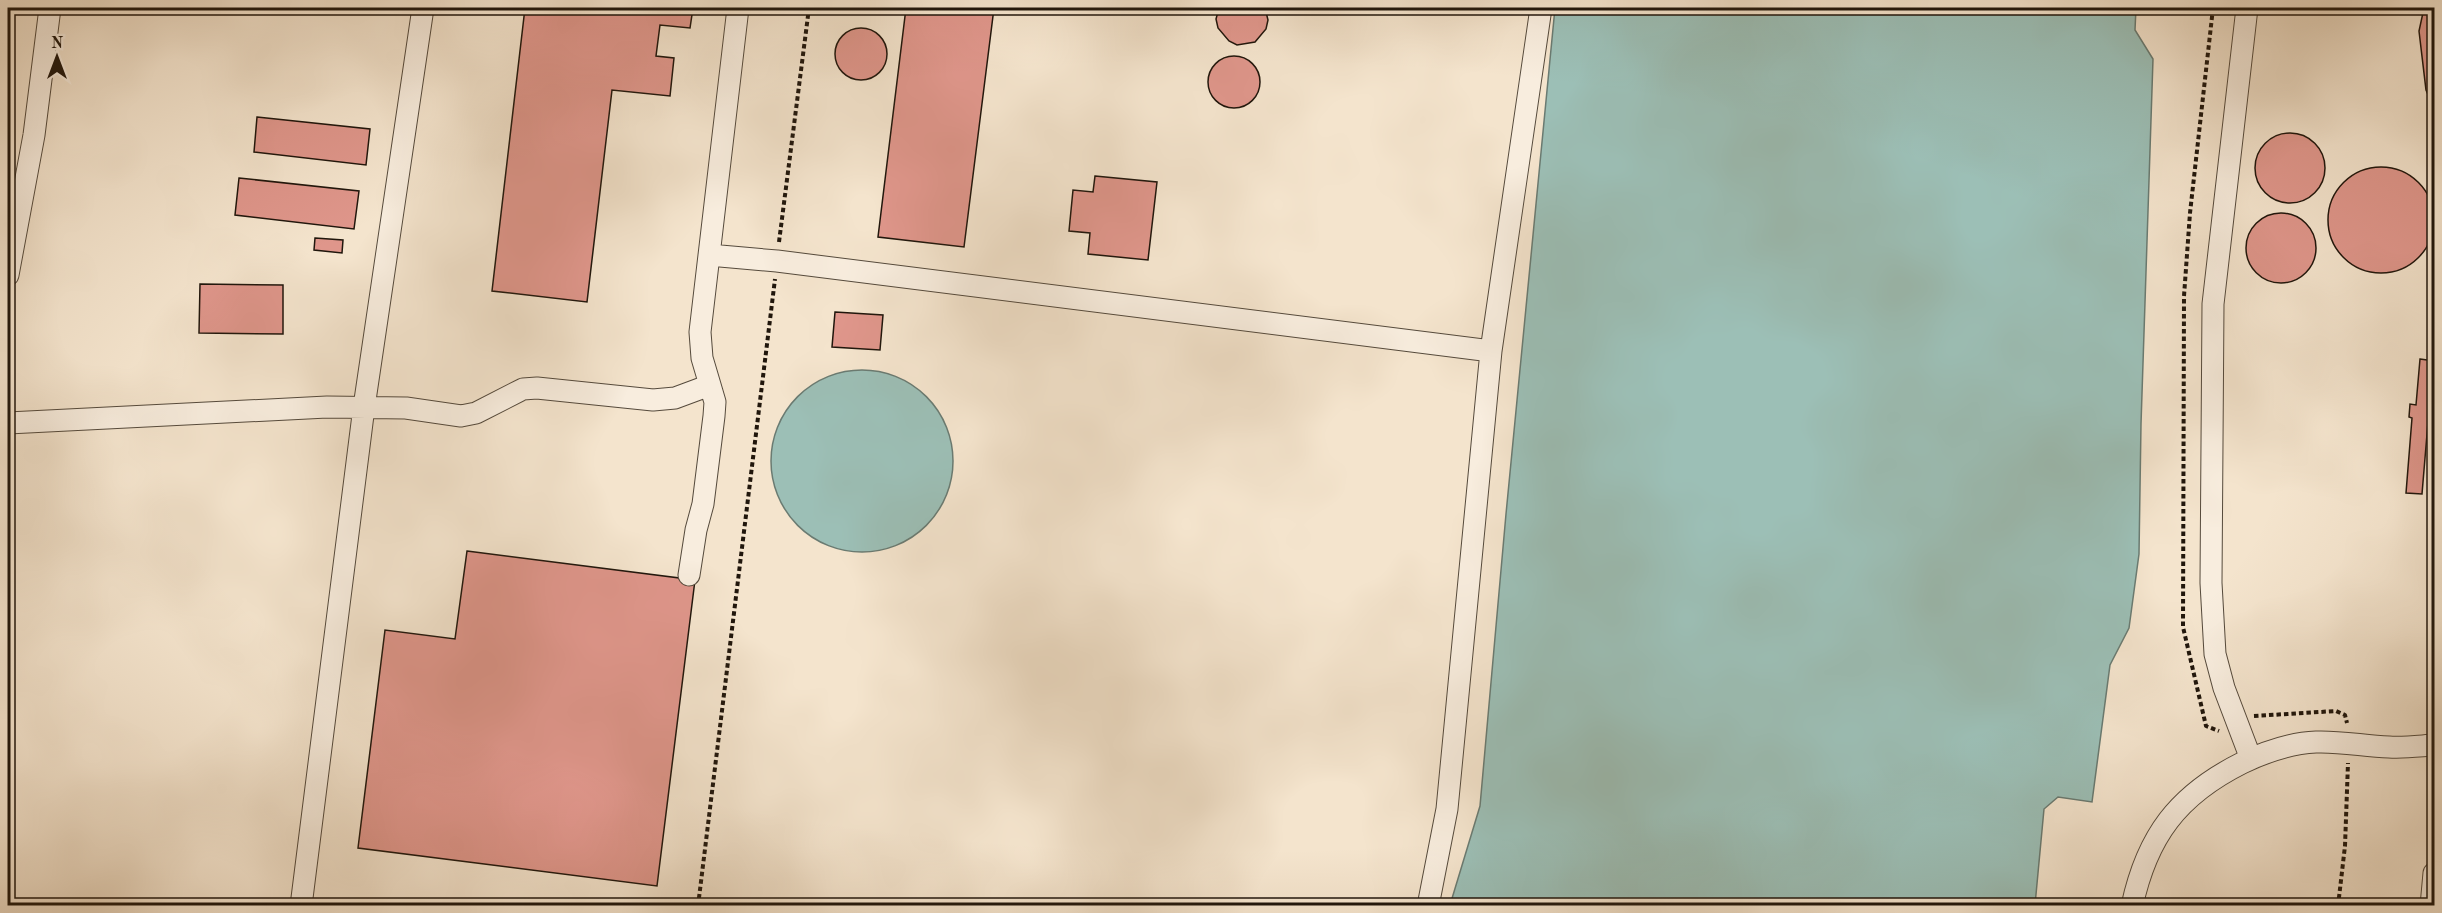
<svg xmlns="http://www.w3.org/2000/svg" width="2442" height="913" viewBox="0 0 2442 913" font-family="'Old Standard TT',serif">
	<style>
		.water { fill: #9cbfb6; stroke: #6a7b72; stroke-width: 1.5 }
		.building { fill: #df968b; stroke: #20160c; stroke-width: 1.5 }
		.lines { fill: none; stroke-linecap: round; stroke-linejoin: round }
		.minor-casing { stroke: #554a3c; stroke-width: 23 }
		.path { stroke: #20160c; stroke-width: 4; stroke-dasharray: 4.5 3; stroke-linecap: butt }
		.minor { stroke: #f8edde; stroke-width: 21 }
	</style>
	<rect width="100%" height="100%" fill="#f4e4cd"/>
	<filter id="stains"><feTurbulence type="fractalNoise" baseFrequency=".00333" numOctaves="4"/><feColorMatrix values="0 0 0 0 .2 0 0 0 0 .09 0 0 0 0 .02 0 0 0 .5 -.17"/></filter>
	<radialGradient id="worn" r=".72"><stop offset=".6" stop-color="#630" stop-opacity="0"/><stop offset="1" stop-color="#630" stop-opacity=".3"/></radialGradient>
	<path class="water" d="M1555,8H2136L2135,30L2153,59L2141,424L2139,554L2129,628L2110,665L2092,802L2058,797L2044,809L2035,905H1450L1480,806L1506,514Z
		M771 461a91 91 0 1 1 182 0a91 91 0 1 1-182 0Z"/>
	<path class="building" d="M525,8H693L690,28L660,25L656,56L674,58L670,96L612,90L587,302L492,291Z
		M906,8H994L964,247L878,237Z
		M1219,8H1265L1268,20L1266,29L1255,42L1237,45L1229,41L1218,28L1216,19Z
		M2424,8H2434V108L2426,90L2419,31Z
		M835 54a26 26 0 1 1 52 0a26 26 0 1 1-52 0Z
		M1208 82a26 26 0 1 1 52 0a26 26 0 1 1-52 0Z
		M257,117L370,129L366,165L254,152Z
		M2255 168a35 35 0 1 1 70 0a35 35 0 1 1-70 0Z
		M2328 220a53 53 0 1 1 106 0a53 53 0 1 1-106 0Z
		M1095,176L1157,182L1148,260L1088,254L1090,233L1069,231L1073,190L1093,192Z
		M239,178L359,191L354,229L235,215Z
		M2246 248a35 35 0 1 1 70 0a35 35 0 1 1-70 0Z
		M315,238L343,240L342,253L314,250Z
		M200,284L283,285V334L199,333Z
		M835,312L883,315L880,350L832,347Z
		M2420,359L2434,361L2431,409L2434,410V423L2428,422L2422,494L2406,493L2412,418L2409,417L2410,404L2416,405Z
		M467,551L695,580L657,886L358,848L385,630L455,639Z"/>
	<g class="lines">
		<g class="minor-casing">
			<path id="minor" d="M2247,8L2213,304L2211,583L2215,654L2224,688L2251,759
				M709,255L777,261L1491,351
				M8,275L34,135L50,8
				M8,423L327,407L406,408L461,416L476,413L523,389L537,388L653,400L675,398L710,385L702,358L700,332L738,8
				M689,575L696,530L703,504L714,416L715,402L710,385
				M301,906L364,407L423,8
				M1428,906L1447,809L1491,351L1541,8
				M2132,906C2147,836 2178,795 2242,763C2265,752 2290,743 2316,742C2340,741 2364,746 2389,747C2404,748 2419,746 2434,745
				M2431,906L2434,873"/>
		</g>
		<path class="path" d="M2213,8L2190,213L2184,296L2183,627L2206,726L2219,731
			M779,242L809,8
			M2254,716L2336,711L2345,715L2347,723
			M698,906L775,279
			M2338,906L2345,846L2348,763"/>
		<use href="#minor" class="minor"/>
	</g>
	<rect width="2442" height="913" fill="none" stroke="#f4e4cd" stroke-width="30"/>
	<rect x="9" y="9" width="2424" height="895" fill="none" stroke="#20160c" stroke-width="3"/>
	<rect x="15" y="15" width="2412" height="883" fill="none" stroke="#20160c" stroke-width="1.5"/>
	<g transform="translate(57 57)" stroke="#f8edde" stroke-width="4.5" paint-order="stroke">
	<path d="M0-4.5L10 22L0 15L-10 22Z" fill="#20160c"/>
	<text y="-9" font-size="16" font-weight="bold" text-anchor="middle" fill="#20160c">N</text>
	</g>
	<rect width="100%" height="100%" filter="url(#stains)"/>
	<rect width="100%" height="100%" fill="url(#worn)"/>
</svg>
